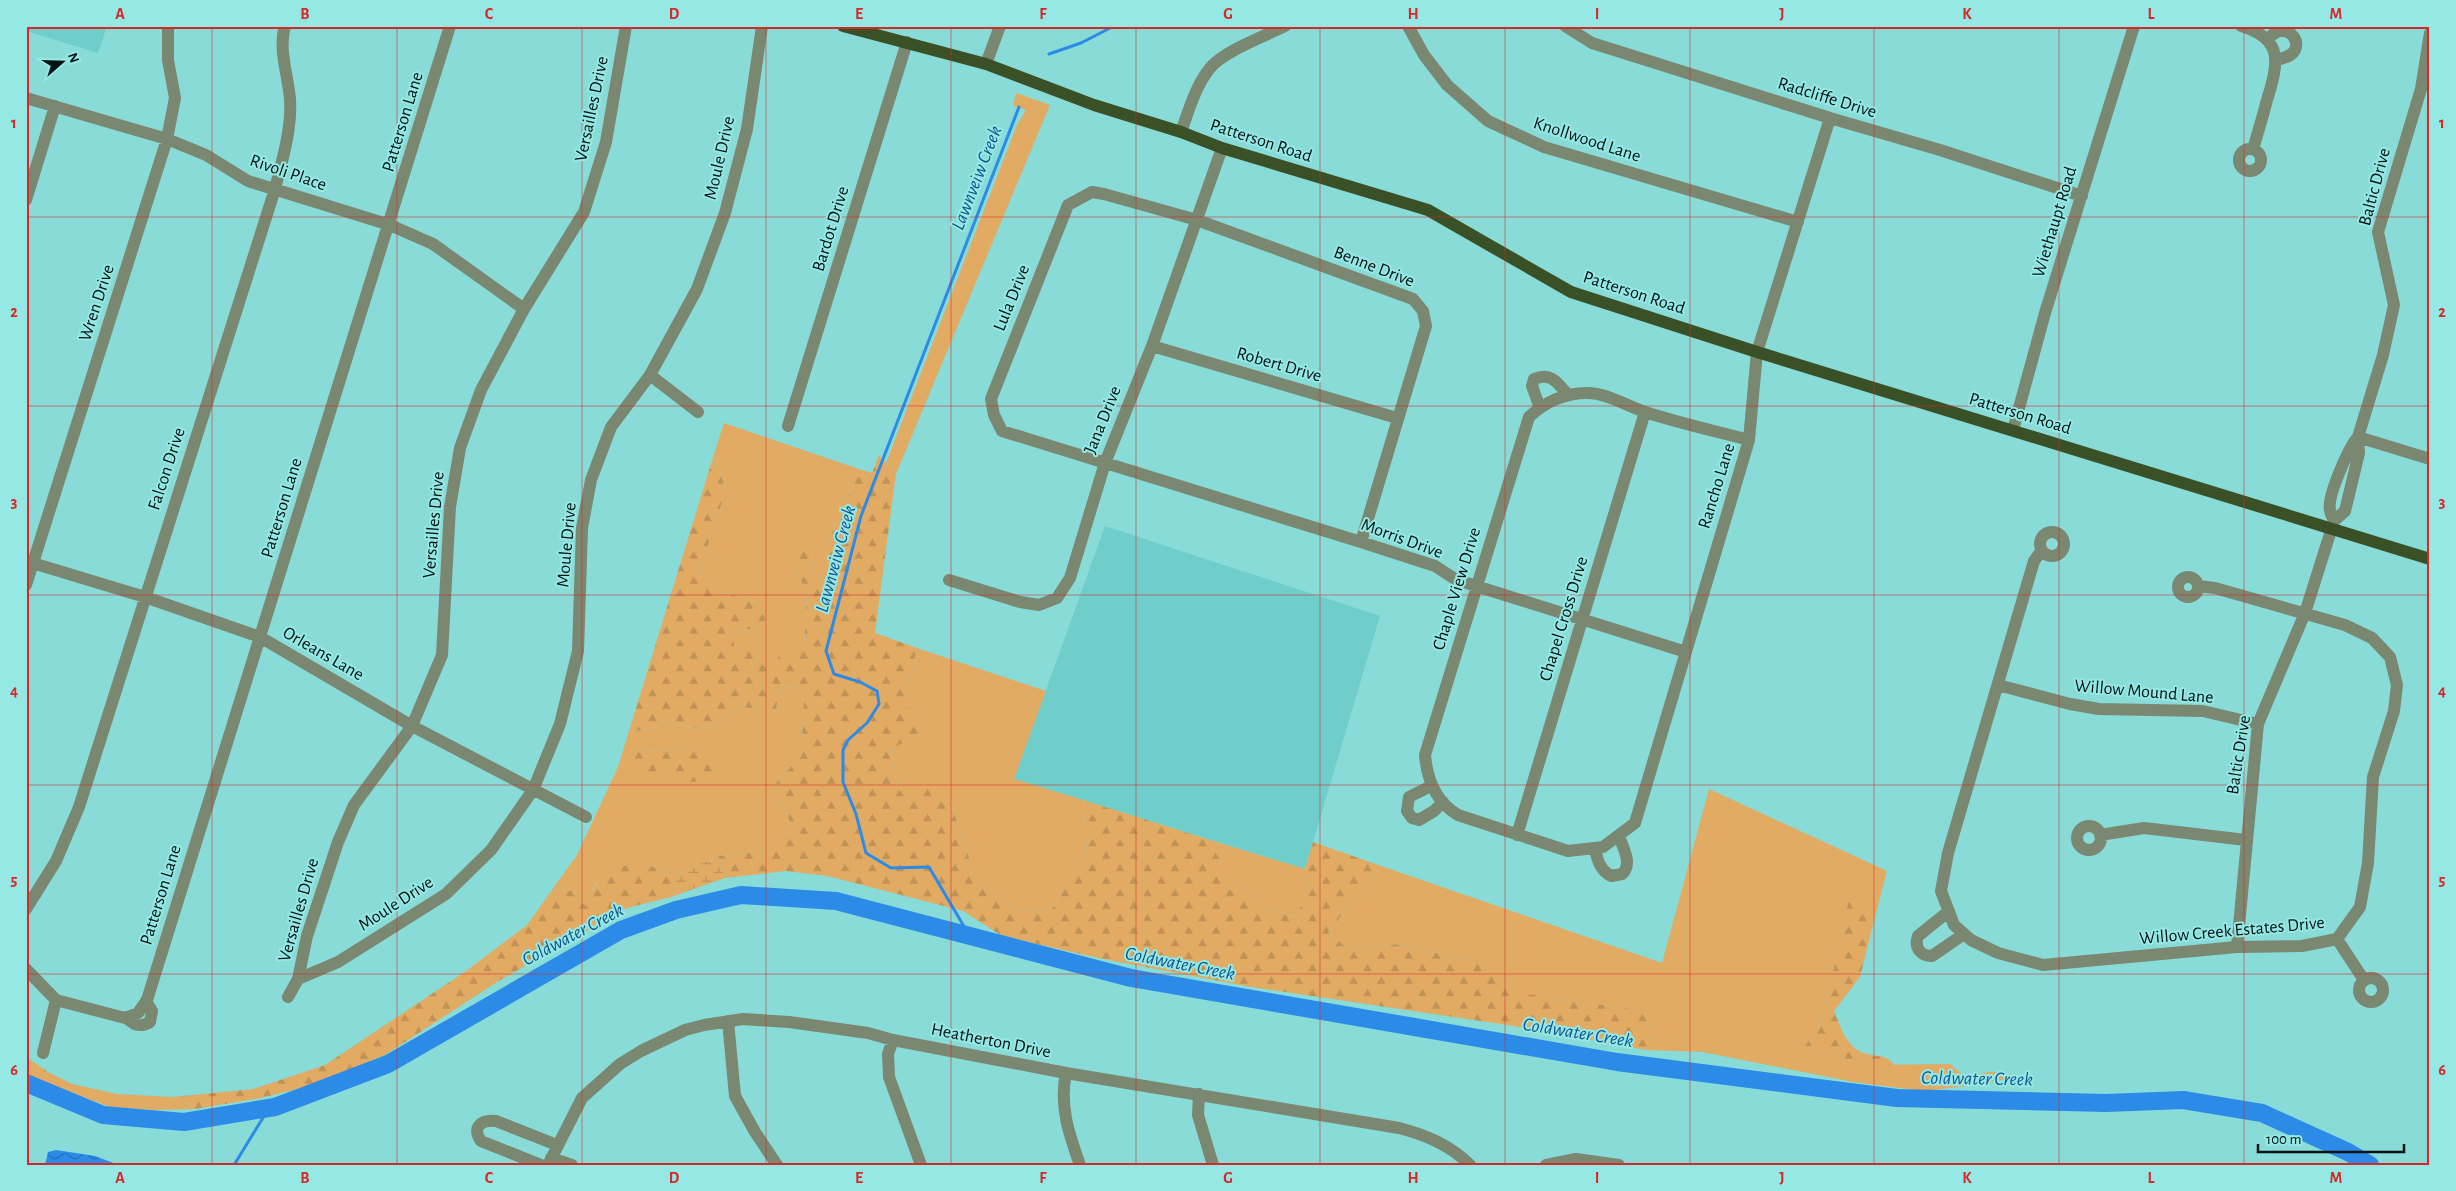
<svg xmlns="http://www.w3.org/2000/svg" width="2456" height="1191" viewBox="0 0 2456 1191" font-family="'Alegreya Sans',sans-serif">
	<style>
		.built { fill: #70ceca }
		.green { fill: #e2ab64; fill-rule: evenodd }
		.forest { fill: url(#forest-firs) }
		.wetland { fill: url(#wetland-marsh) }
		.water { fill: url(#water-waves) }
		.lines { fill: none; stroke-linecap: round; stroke-linejoin: round }
		.stream { stroke: #2c8be7; stroke-width: 3 }
		.river { stroke: #2c8be7; stroke-width: 18 }
		.minor { stroke: #7a8771; stroke-width: 12 }
		.major { stroke: #3a5027; stroke-width: 12 }
		.grid { fill: none; stroke: #d62828; stroke-width: 1; stroke-opacity: 0.55 }
		.labels { text-anchor: middle; dominant-baseline: central; stroke-width: 4; stroke-linejoin: round; paint-order: stroke }
		.street-label { font-size: 18px; fill: #001313; stroke: #95e8e4 }
		.water-label { font-size: 19px; font-style: italic; fill: #13528e; stroke: #95e8e4 }
		.neatline { fill: none; stroke: #d62828; stroke-width: 2 }
		.grid-label { font-size: 16px; text-anchor: middle; font-weight: bold; fill: #d62828 }
	</style>
	<defs>
		<pattern id="forest-firs" width="22" height="20" patternUnits="userSpaceOnUse" patternTransform="scale(1.25)"><rect width="22" height="20" fill="#e2ab64"/><path d="M5 1l3.5 6h-7zM16 11l3.5 6h-7z" fill="#c09256"/></pattern>
		<pattern id="wetland-marsh" width="20" height="14" patternUnits="userSpaceOnUse" patternTransform="scale(1.25)"><rect width="20" height="14" fill="#e2ab64"/><path d="M1 5h8M5 5V1M11 12h8M15 12V8" fill="none" stroke="#c09256"/></pattern>
		<pattern id="water-waves" width="16" height="10" patternUnits="userSpaceOnUse" patternTransform="scale(1.25)"><rect width="16" height="10" fill="#2c8be7"/><path d="M0 5q4-4 8 0t8 0" fill="none" stroke="#2370ba"/></pattern>
	</defs>
	<rect width="100%" height="100%" fill="#88dbd7"/>
	<path class="built" d="M26,26H107L98,53L26,31Z
		M1105,526L1380,616L1305,869L1014,779Z"/>
	<path class="green" d="M1016,93L1050,105L896,474L886,463L1017,125L1026,110L1013,106Z
		M724,423L859,469L825,550L833,577L828,593L813,573L811,549L794,567L807,593L804,646L774,677L751,652L734,647V632L761,627L759,602L718,591L700,570L726,490L714,454Z
		M917,648L1046,691L1014,779L1083,800L1087,852L1052,909L1017,911L976,878L951,804L910,803L897,788L892,747L921,735L924,720L905,703Z
		M796,687L804,702L801,756L774,785L792,827L766,851L718,856L679,874L639,863L596,883L585,906L573,891L552,890L577,855L618,767L629,731L648,730L665,722L699,729L724,723L738,707L776,710L779,688ZM694,745L684,783L662,774L637,750L670,751Z
		M1709,789L1887,871L1875,917L1849,900L1822,1023L1806,1046L1866,1065L1950,1064L1966,1077C1985,1072 1998,1069 2016,1077L1977,1085L1923,1091L1853,1082L1702,1052L1646,1050L1652,1023L1637,1010L1526,994L1487,965L1401,944L1348,949L1328,932L1381,866L1662,963Z
		M1207,839L1305,869L1310,893L1295,917L1268,909L1233,881Z
		M48,1072L72,1084L117,1094L173,1097L195,1109L153,1110L110,1107L38,1080Z"/>
	<path class="forest" d="M714,454L726,490L700,570L718,591L759,602L768,614L761,627L734,632V647L751,651L773,676L781,647L804,646L807,593L794,567L797,551L811,548L813,573L828,592L833,577L825,550L859,469L872,473L879,455L896,474L875,633L917,648L905,703L924,720L921,735L892,748L897,787L910,803L929,788L951,804L976,878L1017,911L1052,909L1087,852L1083,800L1207,839L1233,881L1268,909L1294,917L1310,893L1305,869L1313,842L1381,866L1328,932L1348,949L1401,944L1487,965L1527,994L1638,1010L1652,1023L1646,1050L1514,1026L1251,987L1098,958L1002,936L963,911L827,876L786,871L725,878L718,856L766,851L792,827L774,785L801,756L804,702L796,687L779,688L776,710L738,707L724,723L699,729L665,722L648,730L629,731Z
		M694,745L712,748L722,766L710,780L684,783L662,774L645,773L633,765L637,750L670,751Z
		M639,863L679,874L671,897L627,908L497,982L385,1055L312,1085L261,1098L195,1109L173,1097L253,1089L325,1065L466,971L527,925L552,890L573,891L585,906C601,873 603,869 639,863Z
		M1849,899L1875,917L1860,977L1834,1011C1841,1028 1847,1049 1867,1054C1881,1058 1883,1053 1895,1065H1866L1805,1046L1822,1023Z
		M26,1058V1057L48,1072L38,1080L26,1074Z"/>
	<path class="wetland" d="M718,856L725,878L671,897L679,874Z"/>
	<path class="water" d="M56,1150L95,1156L116,1164L156,1165H45L48,1152Z"/>
	<g class="lines">
		<path class="stream" d="M1049,54L1081,43L1114,26
			M969,935L929,867L891,868L866,853L856,814L843,782V750L848,740L867,723L879,704L877,691L860,682L834,674L826,651L861,516L1019,107
			M234,1165L269,1108"/>
		<path class="river" d="M26,1083L103,1115L184,1122L275,1107L388,1064L621,930L676,910L741,895L836,901L1131,978L1617,1062L1897,1098L2106,1103L2183,1100L2262,1113L2348,1152L2370,1165"/>
		<path class="minor" d="M1408,26L1424,55L1447,85L1488,121L1544,147L1798,222
			M1565,26L1592,43L1830,118L1940,150L2082,196
			M2241,26C2285,39 2278,64 2267,100C2263,116 2258,132 2253,149
			M2267,39C2271,36 2276,31 2281,31C2292,30 2299,41 2295,50C2291,57 2283,58 2277,60
			M986,64L1000,26
			M26,98L167,139L206,155L248,181L390,225L433,244L524,309
			M1181,132C1189,110 1195,87 1210,68C1224,51 1265,36 1285,26
			M2239 160a11 11 0 1 1 22 0a11 11 0 1 1-22 0Z
			M26,200L55,106
			M1152,346L1397,418
			M650,375L698,412
			M1540,408L1532,386L1534,379C1551,372 1557,382 1568,395
			M788,426L907,42
			M2013,430L2045,313L2134,26
			M2358,437L2430,459
			M1749,440C1715,431 1679,423 1645,412C1627,406 1607,393 1587,393C1565,393 1545,402 1529,417L1425,755C1427,779 1436,802 1458,815L1568,851L1603,847L1635,823L1749,440L1757,352L1830,118
			M2334,521C2333,518 2330,513 2330,510C2327,496 2349,447 2358,437
			M2040 544a12 12 0 1 1 24 0a12 12 0 1 1-24 0Z
			M1361,542L1426,326L1423,311L1413,299L1197,220L1104,194L1092,192L1068,205L991,399L994,415L1002,431L1361,542L1435,566L1455,579L1476,586L1686,652
			M2042,550L2034,561L1948,853L1941,891L1954,925L1971,940L1998,953L2043,965L2237,947L2302,946L2337,939L2360,907L2368,863L2373,777L2394,711L2397,685L2390,657L2372,638L2345,625L2215,588L2198,586
			M26,561L145,597L260,637L412,726L586,817
			M2178 587a10 10 0 1 1 20 0a10 10 0 1 1-20 0Z
			M949,580L1020,602L1039,605L1057,598L1070,578L1105,463L1152,346L1222,148
			M26,585L167,139L175,98L168,60V26
			M1998,685L2070,704L2099,709L2203,711L2258,724
			M1431,786L1409,797L1407,811L1412,818L1419,820L1434,811L1443,802
			M2077 838a12 12 0 1 1 24 0a12 12 0 1 1-24 0Z
			M1517,835L1645,412
			M2100,835L2144,828L2246,840
			M1595,850C1598,861 1600,870 1611,876L1622,874C1633,864 1623,848 1619,836
			M26,909L56,861L79,807L275,189C282,161 292,129 290,99C288,75 278,49 285,26
			M1949,911L1918,936C1914,947 1920,956 1932,956L1964,934
			M2337,939L2364,980
			M2237,947L2258,724L2305,613L2334,521L2345,511L2359,453L2358,437L2383,355L2394,305L2378,232L2421,89L2430,33
			M26,969L56,1000
			M2359 990a12 12 0 1 1 24 0a12 12 0 1 1-24 0Z
			M298,979L338,962L446,894L491,850L533,790L560,724L578,651L582,528L591,480L611,427L650,375L697,289L725,213L747,129L762,26
			M288,997L298,979L307,936L338,842L354,805L412,726L442,655L450,507L460,448L481,390L524,309L584,212L606,142L626,26
			M56,1000L125,1018L138,1013L147,1000L450,26
			M126,1017C133,1025 140,1028 150,1022L152,1011L146,1001
			M728,1021L735,1096L755,1132L777,1165
			M893,1040L888,1054L889,1077L921,1165
			M43,1053L56,1000
			M1066,1073C1059,1106 1069,1134 1080,1165
			M1199,1094L1198,1115L1213,1165
			M551,1158L572,1165
			M541,1165L481,1141C471,1127 482,1119 496,1121L557,1145
			M548,1165L582,1098L620,1064L641,1051L685,1030L704,1025L743,1019L789,1022L868,1033L893,1040L1066,1073L1399,1128C1426,1135 1450,1145 1470,1165
			M1546,1165L1576,1159L1619,1165"/>
		<path class="major" d="M843,26L986,64L1094,105L1181,132L1222,148L1428,210L1571,292L1757,352L2430,559"/>
	</g>
	<path class="grid" d="M212,26V1165M397,26V1165M582,26V1165M766,26V1165M951,26V1165M1136,26V1165M1320,26V1165M1505,26V1165M1690,26V1165M1874,26V1165M2059,26V1165M2244,26V1165M26,217H2430M26,406H2430M26,595H2430M26,785H2430M26,974H2430"/>
	<g class="labels">
		<g class="street-label">
			<text transform="translate(1827 98) rotate(17)">Radcliffe Drive</text>
			<text transform="translate(592 109) rotate(-78)">Versailles Drive</text>
			<text transform="translate(403 122) rotate(-73)">Patterson Lane</text>
			<text transform="translate(1587 140) rotate(18)">Knollwood Lane</text>
			<text transform="translate(1261 141) rotate(18)">Patterson Road</text>
			<text transform="translate(720 158) rotate(-77)">Moule Drive</text>
			<text transform="translate(288 173) rotate(19)">Rivoli Place</text>
			<text transform="translate(2375 187) rotate(-75)">Baltic Drive</text>
			<text transform="translate(2055 222) rotate(-73)">Wiethaupt Road</text>
			<text transform="translate(831 229) rotate(-73)">Bardot Drive</text>
			<text transform="translate(1374 267) rotate(21)">Benne Drive</text>
			<text transform="translate(1634 293) rotate(18)">Patterson Road</text>
			<text transform="translate(1012 298) rotate(-68)">Lula Drive</text>
			<text transform="translate(97 303) rotate(-72)">Wren Drive</text>
			<text transform="translate(1279 365) rotate(16)">Robert Drive</text>
			<text transform="translate(2020 414) rotate(17)">Patterson Road</text>
			<text transform="translate(1103 420) rotate(-68)">Jana Drive</text>
			<text transform="translate(167 469) rotate(-72)">Falcon Drive</text>
			<text transform="translate(1717 486) rotate(-73)">Rancho Lane</text>
			<text transform="translate(282 508) rotate(-73)">Patterson Lane</text>
			<text transform="translate(434 525) rotate(-85)">Versailles Drive</text>
			<text transform="translate(1402 539) rotate(20)">Morris Drive</text>
			<text transform="translate(567 545) rotate(-85)">Moule Drive</text>
			<text transform="translate(1457 589) rotate(-73)">Chaple View Drive</text>
			<text transform="translate(1564 619) rotate(-73)">Chapel Cross Drive</text>
			<text transform="translate(323 654) rotate(30)">Orleans Lane</text>
			<text transform="translate(2144 692) rotate(5)">Willow Mound Lane</text>
			<text transform="translate(2239 755) rotate(-81)">Baltic Drive</text>
			<text transform="translate(161 895) rotate(-73)">Patterson Lane</text>
			<text transform="translate(396 904) rotate(-33)">Moule Drive</text>
			<text transform="translate(299 910) rotate(-74)">Versailles Drive</text>
			<text transform="translate(2232 931) rotate(-5)">Willow Creek Estates Drive</text>
			<text transform="translate(991 1041) rotate(11)">Heatherton Drive</text>
		</g>
		<g class="water-label">
			<text transform="translate(977 178) rotate(-69)">Lawnveiw Creek</text>
			<text transform="translate(836 559) rotate(-75)">Lawnveiw Creek</text>
			<text transform="translate(573 935) rotate(-28)">Coldwater Creek</text>
			<text transform="translate(1180 964) rotate(11)">Coldwater Creek</text>
			<text transform="translate(1578 1033) rotate(9)">Coldwater Creek</text>
			<text transform="translate(1977 1079) rotate(1)">Coldwater Creek</text>
		</g>
	</g>
	<rect width="2456" height="1191" fill="none" stroke="#95e8e4" stroke-width="55"/>
	<g transform="translate(62 62) rotate(70)" stroke="#95e8e4" stroke-width="4" paint-order="stroke">
	<path d="M0-4L9 19L0 12L-9 19Z" fill="#001313"/>
	<text y="-8" font-size="14" font-weight="bold" text-anchor="middle" fill="#001313">N</text>
	</g>
	<path d="M2258 1144v8h146v-8" fill="none" stroke="#001313" stroke-width="2.5"/>
	<text x="2266" y="1144" font-size="15" fill="#001313" stroke="#95e8e4" stroke-width="4" paint-order="stroke">100 m</text>
	<rect x="28" y="28" width="2400" height="1136" class="neatline"/>
	<g class="grid-label">
		<text x="120" y="19">A</text>
		<text x="305" y="19">B</text>
		<text x="489" y="19">C</text>
		<text x="674" y="19">D</text>
		<text x="859" y="19">E</text>
		<text x="1043" y="19">F</text>
		<text x="1228" y="19">G</text>
		<text x="1413" y="19">H</text>
		<text x="1597" y="19">I</text>
		<text x="1782" y="19">J</text>
		<text x="1967" y="19">K</text>
		<text x="2151" y="19">L</text>
		<text x="2336" y="19">M</text>
		<text x="14" y="128">1</text>
		<text x="2442" y="128">1</text>
		<text x="14" y="317">2</text>
		<text x="2442" y="317">2</text>
		<text x="14" y="507">3</text>
		<text x="2442" y="507">3</text>
		<text x="14" y="696">4</text>
		<text x="2442" y="696">4</text>
		<text x="14" y="885">5</text>
		<text x="2442" y="885">5</text>
		<text x="14" y="1075">6</text>
		<text x="2442" y="1075">6</text>
		<text x="120" y="1183">A</text>
		<text x="305" y="1183">B</text>
		<text x="489" y="1183">C</text>
		<text x="674" y="1183">D</text>
		<text x="859" y="1183">E</text>
		<text x="1043" y="1183">F</text>
		<text x="1228" y="1183">G</text>
		<text x="1413" y="1183">H</text>
		<text x="1597" y="1183">I</text>
		<text x="1782" y="1183">J</text>
		<text x="1967" y="1183">K</text>
		<text x="2151" y="1183">L</text>
		<text x="2336" y="1183">M</text>
	</g>
</svg>
